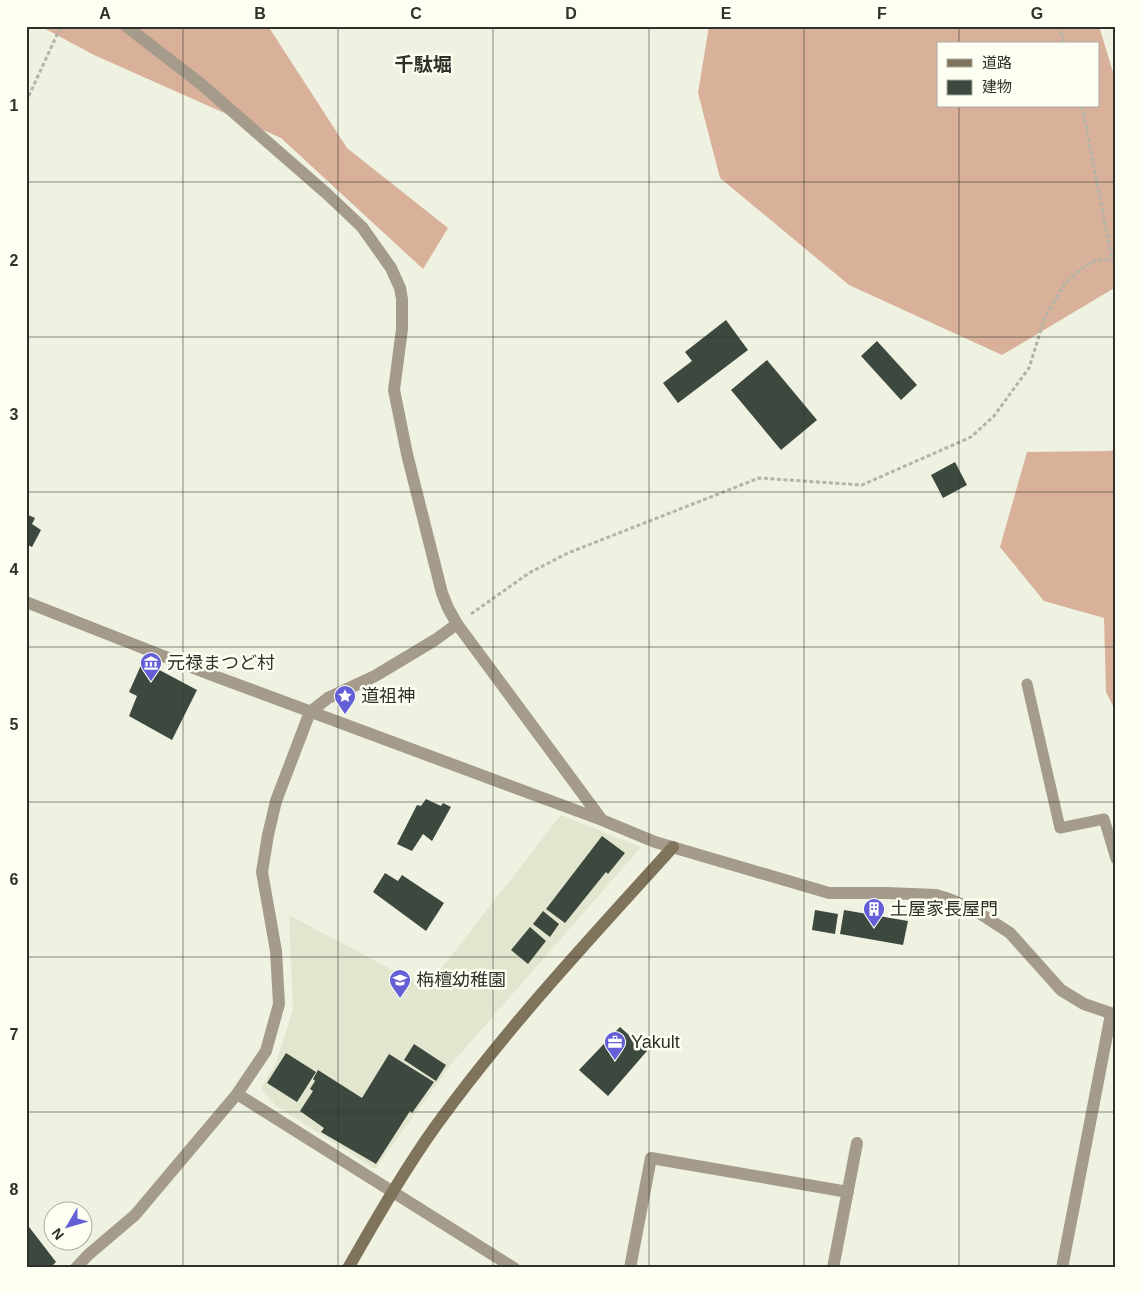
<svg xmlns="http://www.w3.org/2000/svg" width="1142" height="1294" viewBox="0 0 1142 1294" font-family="Helvetica,'Noto Sans JP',sans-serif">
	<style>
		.built { fill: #e2e6ce }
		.forest { fill: #d9b09a; fill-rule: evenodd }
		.building { fill: #3d493f }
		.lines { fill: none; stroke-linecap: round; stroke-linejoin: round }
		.path { stroke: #b2b5a7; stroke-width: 3; stroke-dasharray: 4 2.5; stroke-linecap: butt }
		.lane { stroke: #a49b8b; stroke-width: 11 }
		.street { stroke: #a49b8b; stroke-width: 12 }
		.secondary { stroke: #80735b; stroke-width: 12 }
		.grid { fill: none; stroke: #2f302a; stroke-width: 1; stroke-opacity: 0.55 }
		.labels { text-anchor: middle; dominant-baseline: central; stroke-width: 5; stroke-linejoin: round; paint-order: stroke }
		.poi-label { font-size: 18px; fill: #2f302a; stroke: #fcfff1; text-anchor: start }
		.neighbourhood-label { font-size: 19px; font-weight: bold; fill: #2f302a; stroke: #fcfff1 }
		.neatline { fill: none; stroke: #2f302a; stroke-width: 2 }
		.grid-label { font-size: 16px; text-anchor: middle; font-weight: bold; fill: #2f302a }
	</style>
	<rect width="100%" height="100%" fill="#eff2e1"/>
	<path class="built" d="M561,815L641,847L452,1063L375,1169L276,1106L261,1088L276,1063L293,1009L289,915L426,988Z"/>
	<path class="forest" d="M40,26H268L347,148L448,228L423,269L281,138L94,55Z
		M709,26H1099L1116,82V287L1002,355L849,285L720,178L698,93ZM938,44H1098V106H938Z
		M1116,449V712L1106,692L1104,618L1044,601L1000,547L1027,452L1110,451Z"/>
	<path class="building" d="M726,320L748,350L678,403L663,383L692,361L685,352Z
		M877,341L917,385L901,400L861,356Z
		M767,360L817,420L781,450L731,390Z
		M955,462L967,485L943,498L931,475Z
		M26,514L35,518L32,524L41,530L32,547L26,544Z
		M142,663L149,666L150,665L197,690L172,740L129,716L137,696L129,692Z
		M426,799L441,806L443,803L451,807L432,841L423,834L412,851L397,844L417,805L421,806Z
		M602,836L625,853L608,874L606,872L565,923L546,909Z
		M385,873L398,881L402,875L444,903L426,931L373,892Z
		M815,910L838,914L835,934L812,930Z
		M844,910L908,921L903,945L840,934Z
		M543,911L559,924L550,937L533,924Z
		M530,927L546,941L528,964L511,950Z
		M620,1027L647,1051L608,1096L579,1070Z
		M414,1044L446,1065L436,1081L404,1060Z
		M286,1053L316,1072L297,1102L267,1083Z
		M389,1054L434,1082L412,1113L410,1111L376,1164L321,1132L324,1128L300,1111L313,1091L310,1089L315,1081L313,1079L318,1070L362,1098Z
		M26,1223L56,1262L50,1268H26Z"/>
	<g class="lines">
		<path class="path" d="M1059,26L1064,44
			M26,102L61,26
			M1082,106L1112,259
			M471,614L529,573L568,553L759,478L862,485L971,437L994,416L1029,368L1045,317L1065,283L1085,266L1097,260L1116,259"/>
		<path class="lane" d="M1027,684L1060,828L1104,819L1116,859"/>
		<path class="street" d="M26,602L209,674L602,820
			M457,624L602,820L655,842L829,893H887L936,895L949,899L973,909L1010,933L1061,990L1084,1004L1116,1015
			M237,1094L514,1268
			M76,1268L88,1255L135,1215L237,1094L266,1051L279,1004L276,951L262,872L268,835L276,801L310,712L328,698L375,676L435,640L457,624L448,608L442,593L407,454L394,390L402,329V299L400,288L391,268L362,227L326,193L201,84L126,26
			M630,1268L651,1158L848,1192
			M833,1268L857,1143
			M1062,1268L1111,1014"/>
		<path class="secondary" d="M348,1268C376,1220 403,1172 435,1127C507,1027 591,938 673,847"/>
	</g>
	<path class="grid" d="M183,26V1268M338,26V1268M493,26V1268M649,26V1268M804,26V1268M959,26V44M959,106V1268M26,182H1116M26,337H1116M26,492H1116M26,647H1116M26,802H1116M26,957H1116M26,1112H1116"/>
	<defs>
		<g id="museum-pin" transform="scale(1.125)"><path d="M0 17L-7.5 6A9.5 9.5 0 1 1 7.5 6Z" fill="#645ed7" stroke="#fcfff1"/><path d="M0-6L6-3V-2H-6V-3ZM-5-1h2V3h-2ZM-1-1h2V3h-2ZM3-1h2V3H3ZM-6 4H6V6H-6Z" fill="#fff"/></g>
		<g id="sight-pin" transform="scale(1.125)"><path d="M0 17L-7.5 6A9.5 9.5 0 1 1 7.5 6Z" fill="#645ed7" stroke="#fcfff1"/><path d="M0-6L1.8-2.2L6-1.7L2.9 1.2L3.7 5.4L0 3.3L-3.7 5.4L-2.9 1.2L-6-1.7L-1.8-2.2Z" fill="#fff"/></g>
		<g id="building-pin" transform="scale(1.125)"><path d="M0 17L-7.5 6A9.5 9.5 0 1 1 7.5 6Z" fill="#645ed7" stroke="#fcfff1"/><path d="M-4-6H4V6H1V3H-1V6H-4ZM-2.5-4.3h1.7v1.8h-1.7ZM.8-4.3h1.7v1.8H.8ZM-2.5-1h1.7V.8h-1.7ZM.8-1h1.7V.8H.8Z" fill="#fff"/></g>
		<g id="school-pin" transform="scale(1.125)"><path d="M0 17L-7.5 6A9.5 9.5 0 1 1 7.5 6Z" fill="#645ed7" stroke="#fcfff1"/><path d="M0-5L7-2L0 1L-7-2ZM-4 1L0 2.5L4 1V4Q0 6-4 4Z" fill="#fff"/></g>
		<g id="office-pin" transform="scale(1.125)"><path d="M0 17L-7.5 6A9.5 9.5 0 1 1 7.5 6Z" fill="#645ed7" stroke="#fcfff1"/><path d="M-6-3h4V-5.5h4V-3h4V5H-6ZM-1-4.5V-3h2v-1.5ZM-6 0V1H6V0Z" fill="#fff"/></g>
	</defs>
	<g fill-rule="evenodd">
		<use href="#museum-pin" x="151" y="663"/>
		<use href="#sight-pin" x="345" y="696"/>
		<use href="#building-pin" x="874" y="909"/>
		<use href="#school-pin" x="400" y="980"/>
		<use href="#office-pin" x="615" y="1042"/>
	</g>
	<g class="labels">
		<g class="poi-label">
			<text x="167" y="663">元禄まつど村</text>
			<text x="361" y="696">道祖神</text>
			<text x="890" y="909">土屋家長屋門</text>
			<text x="416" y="980">栴檀幼稚園</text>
			<text x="631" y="1042">Yakult</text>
		</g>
		<g class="neighbourhood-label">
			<text x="423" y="64">千駄堀</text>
		</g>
	</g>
	<rect width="1142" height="1294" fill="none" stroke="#fcfff1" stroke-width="55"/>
	<rect x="937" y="42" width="162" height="65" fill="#fcfff1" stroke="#aaaca1"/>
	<rect x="947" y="59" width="25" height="8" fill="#80735b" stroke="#aaaca1"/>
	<text x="982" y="68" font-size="15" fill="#2f302a">道路</text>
	<rect x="947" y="80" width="25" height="15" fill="#3d493f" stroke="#aaaca1"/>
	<text x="982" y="92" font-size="15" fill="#2f302a">建物</text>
	<g transform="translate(68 1226) rotate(232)"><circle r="24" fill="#fcfff1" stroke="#aaaca1"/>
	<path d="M0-4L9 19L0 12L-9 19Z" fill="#645ed7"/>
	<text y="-8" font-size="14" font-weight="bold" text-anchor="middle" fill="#2f302a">N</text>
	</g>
	<rect x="28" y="28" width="1086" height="1238" class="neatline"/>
	<g class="grid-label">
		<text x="105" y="19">A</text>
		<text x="260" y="19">B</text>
		<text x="416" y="19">C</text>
		<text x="571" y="19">D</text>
		<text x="726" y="19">E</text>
		<text x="882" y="19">F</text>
		<text x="1037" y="19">G</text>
		<text x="14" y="111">1</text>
		<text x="14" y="266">2</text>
		<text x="14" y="420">3</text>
		<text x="14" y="575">4</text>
		<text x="14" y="730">5</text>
		<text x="14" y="885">6</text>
		<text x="14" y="1040">7</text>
		<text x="14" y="1195">8</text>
	</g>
</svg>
